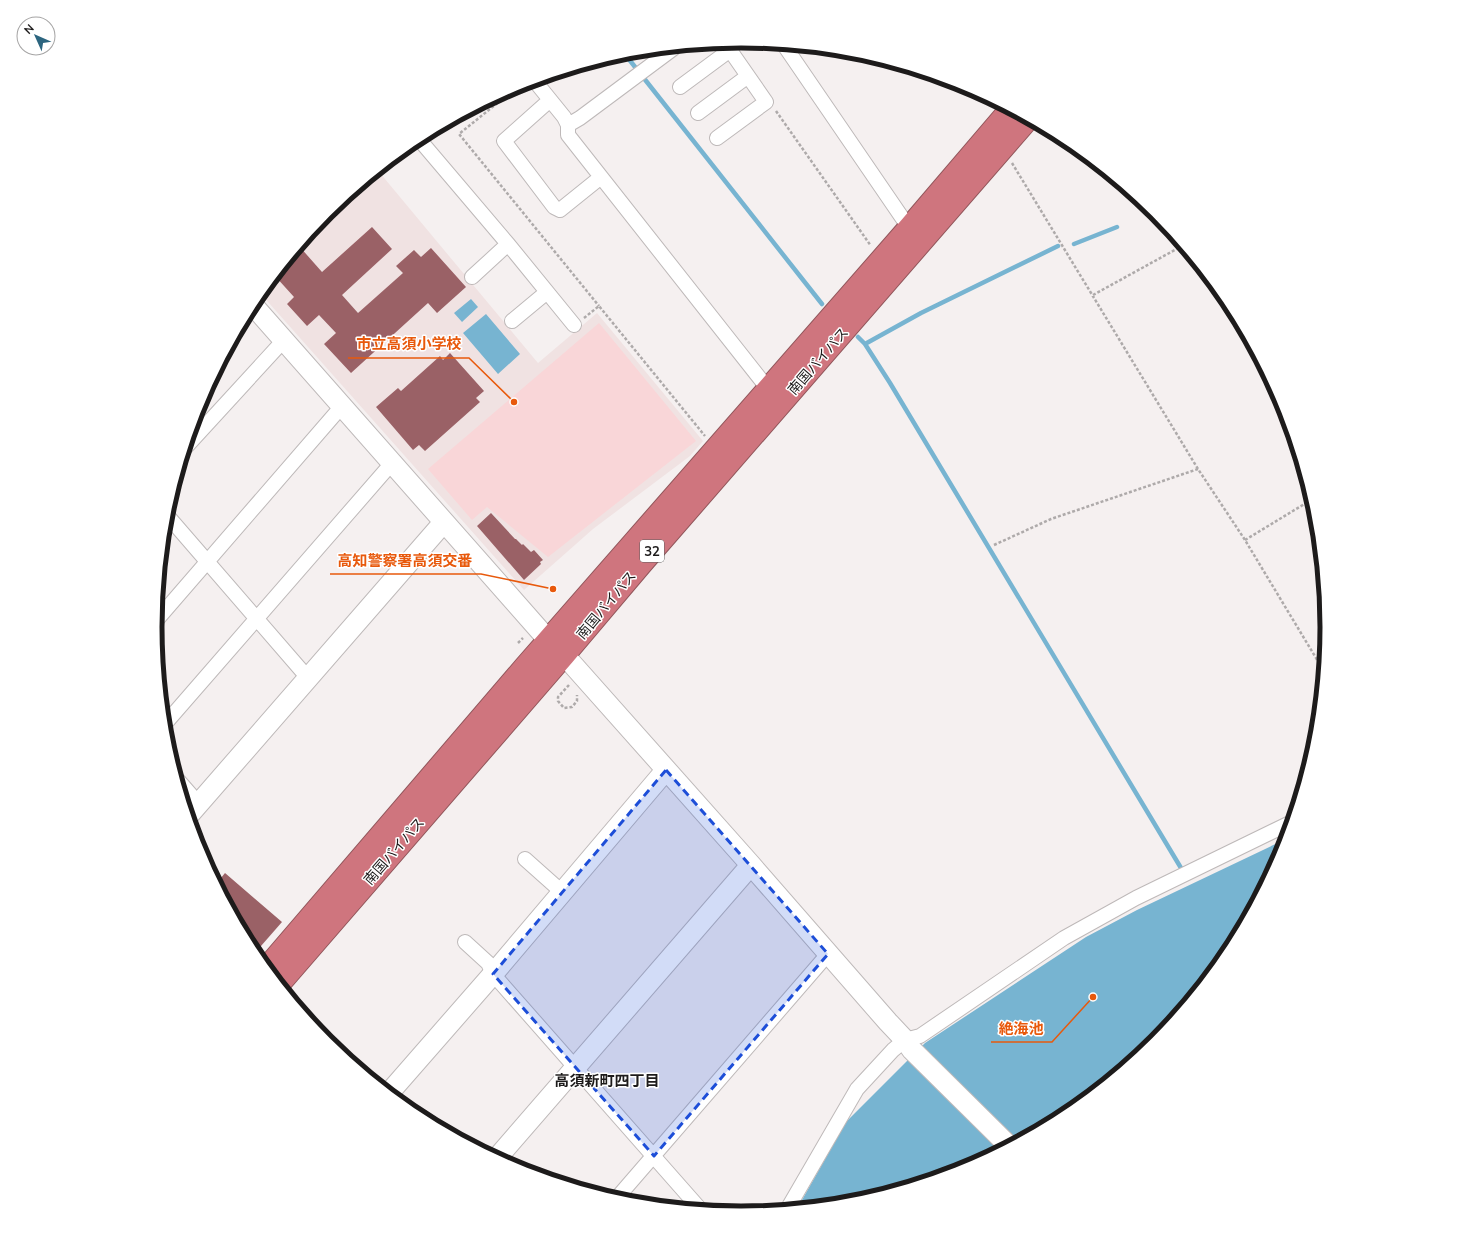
<svg xmlns="http://www.w3.org/2000/svg" width="1481" height="1254" viewBox="0 0 1481 1254" font-family="Mulish,'Noto Sans JP',sans-serif">
	<style>
		.built { fill: #f0e2e2 }
		.green { fill: #f9d6d8 }
		.water { fill: #77b4d1 }
		.lines { fill: none; stroke-linecap: round; stroke-linejoin: round }
		.stream { stroke: #77b4d1; stroke-width: 4.5 }
		.building { fill: #9a6166 }
		.street-casing { stroke: #beb9b9; stroke-width: 16 }
		.secondary-casing { stroke: #beb9b9; stroke-width: 22 }
		.highway-casing { stroke: #91565b; stroke-width: 24 }
		.path { stroke: #aeaaaa; stroke-width: 2.5; stroke-dasharray: 3 2; stroke-linecap: butt }
		.street { stroke: #fff; stroke-width: 14 }
		.secondary { stroke: #fff; stroke-width: 20 }
		.highway { stroke: #cf757e; stroke-width: 22 }
		.marked { fill: #1d4ed8; fill-opacity: 0.2; stroke: #1d4ed8; stroke-width: 3; stroke-dasharray: 8 5; stroke-linejoin: round }
		.labels { text-anchor: middle; dominant-baseline: central; stroke-width: 3; stroke-linejoin: round; paint-order: stroke }
		.shield { fill: #fff; stroke: #615f5f; stroke-width: 1 }
		.shield-label { font-size: 13px; font-weight: bold; fill: #1d1b1b }
		.street-label { font-size: 14px; fill: #1d1b1b; stroke: #fff }
		.neighbourhood-label { font-size: 15px; font-weight: bold; fill: #1d1b1b; stroke: #fff }
		.rim { fill: none; stroke: #1d1b1b; stroke-width: 5 }
		.leader { fill: none; stroke: #e8590c; stroke-width: 1.5 }
		.callout-dot { fill: #e8590c; stroke: #fff; stroke-width: 1.5 }
		.callout-label { font-size: 15px; text-anchor: middle; font-weight: bold; fill: #e8590c; stroke: #fff; stroke-width: 3; stroke-linejoin: round; paint-order: stroke }
	</style>
	<rect width="100%" height="100%" fill="#f5f0f0"/>
	<path class="built" d="M380,173L538,363L597,313L703,441L690,456L593,529L524,590L260,293L326,212L353,190L357,194Z"/>
	<path class="green" d="M599,323L696,441L548,557L487,507L472,520L428,469Z"/>
	<path class="water" d="M471,299L478,307L462,322L454,313Z
		M486,314L520,354L498,374L463,333Z
		M1286,839L1282,851L1228,953L1155,1042L1066,1114L965,1168L855,1202L798,1207L846,1122L925,1043L1086,937L1137,910Z"/>
	<g class="lines">
		<path class="stream" d="M624,53L822,304
			M1074,244L1117,227
			M858,337L865,344L890,383L1181,868
			M865,344L921,313L1058,246"/>
	</g>
	<path class="building" d="M372,227L392,249L342,295L358,313L403,273L396,266L414,250L421,257L431,248L466,287L437,313L428,303L351,373L324,344L336,333L319,315L307,326L287,304L294,297L275,276L299,246L322,272Z
		M450,353L484,391L476,398L480,402L425,451L419,445L413,450L376,407L398,388L401,391L440,356L443,360Z
		M491,513L515,539H516L522,545L523,544L531,552L534,550L543,560L540,562L541,564L524,580L477,526Z
		M225,873L282,922L254,954L216,884Z"/>
	<g class="lines">
		<g class="street-casing">
			<path id="street" d="M784,45L903,219L910,227
				M534,80L564,117L568,125V135L769,390
				M680,87L730,50
				M550,100L504,141L554,207L560,210L601,177
				M698,113L748,76
				M568,125L580,118L674,48
				M418,138L508,244L574,325
				M717,138L766,102L725,43
				M472,277L508,244
				M512,321L547,292
				M185,448L284,340
				M166,514L308,678
				M155,622L342,406
				M164,725L392,463
				M178,780L199,804
				M525,859L562,892
				M465,942L488,963L493,974L700,1209
				M616,1199L828,954
				M788,1208L857,1089L893,1050L905,1040L920,1036L1064,938L1136,898L1290,823"/>
		</g>
		<g class="secondary-casing">
			<path id="secondary" d="M252,304L542,633L550,639L751,865L888,1022L905,1040L912,1050L1008,1145
				M188,816L444,522
				M389,1093L493,974L666,770
				M497,1158L751,865"/>
		</g>
		<g class="highway-casing">
			<path id="highway" d="M266,969L525,667L910,227L1010,110
				M279,984L564,655L641,564L1028,119"/>
		</g>
		<path class="path" d="M521,84L459,134L599,306
			M776,111L871,246
			M1012,163L1198,469L1245,540L1322,668
			M1093,295L1182,246
			M584,318L599,306L705,436
			M1245,540L1311,500
			M994,545L1051,519L1198,469
			M518,643L523,638
			M569,685L558,697V701L564,708L572,707L577,701V695"/>
		<use href="#street" class="street"/>
		<use href="#secondary" class="secondary"/>
		<use href="#highway" class="highway"/>
	</g>
	<path class="marked" d="M666,770L828,954L654,1156L493,974Z"/>
	<g class="labels">
		<rect class="shield" x="640" y="540" width="24" height="22" rx="3"/>
		<g class="shield-label">
			<text x="652" y="551">32</text>
		</g>
		<g class="street-label">
			<text transform="translate(818 361) rotate(-49)">南国バイパス</text>
			<text transform="translate(606 605) rotate(-50)">南国バイパス</text>
			<text transform="translate(394 851) rotate(-49)">南国バイパス</text>
		</g>
		<g class="neighbourhood-label">
			<text x="607" y="1080">高須新町四丁目</text>
		</g>
	</g>
	<path d="M0 0H1481V1254H0ZM162 627a579 579 0 1 1 1158 0a579 579 0 1 1-1158 0Z" fill="#fff" fill-rule="evenodd"/>
	<path class="rim" d="M162 627a579 579 0 1 1 1158 0a579 579 0 1 1-1158 0Z"/>
	<path class="leader" d="M514 402L469 358H348M553 589L481 574H330M1093 997L1052 1042H991"/>
	<g class="callout-dot">
		<circle cx="514" cy="402" r="4"/>
		<circle cx="553" cy="589" r="4"/>
		<circle cx="1093" cy="997" r="4"/>
	</g>
	<g class="callout-label">
		<text x="409" y="349">市立高須小学校</text>
		<text x="405" y="566">高知警察署高須交番</text>
		<text x="1021" y="1034">絶海池</text>
	</g>
	<g transform="translate(36 36) rotate(315)"><circle r="19" fill="#ffffff" stroke="#a5a4a4"/>
	<path d="M0-3L7 15L0 10L-7 15Z" fill="#2c657f"/>
	<text y="-6" font-size="11" font-weight="bold" text-anchor="middle" fill="#1d1b1b">N</text>
	</g>
</svg>
